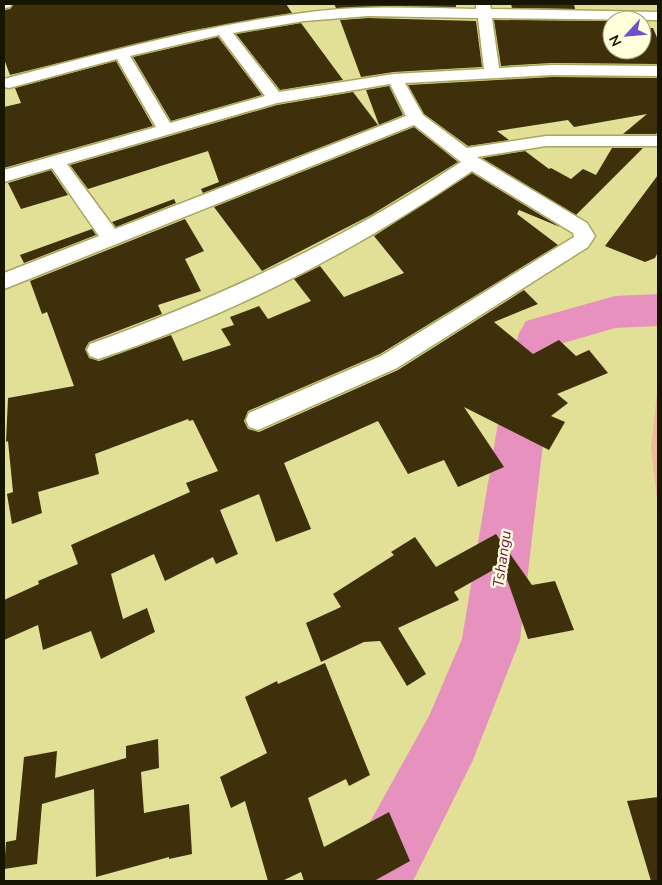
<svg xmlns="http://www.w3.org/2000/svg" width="662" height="885" viewBox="0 0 662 885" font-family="'Nunito Sans',sans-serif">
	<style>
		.green { fill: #f3b79a }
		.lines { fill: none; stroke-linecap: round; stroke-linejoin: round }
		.river { fill: #e691be; fill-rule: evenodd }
		.building { fill: #3e300a }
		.minor-casing { stroke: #a8a65e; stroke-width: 3 }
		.minor { fill: #fff; fill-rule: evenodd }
		.labels { text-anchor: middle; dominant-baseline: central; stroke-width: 5; stroke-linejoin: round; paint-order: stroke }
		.water-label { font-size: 15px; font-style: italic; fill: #730e50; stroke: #ffffdb }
	</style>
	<rect width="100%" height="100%" fill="#e1e096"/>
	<path class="green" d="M658,383V508L651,448Z"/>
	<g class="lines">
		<path class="river" d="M658,294V326L615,328L560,344L549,393L520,640L473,760L413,881H341L351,856L429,716L462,639L503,393L519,333L526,321L615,296Z"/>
	</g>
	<path class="building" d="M14,4H286L292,13L189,31L10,75L4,59V10L10,9Z
		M334,4H456V7L389,6L336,8Z
		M511,4H574L575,9L512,8Z
		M368,18L476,21L482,67L394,72L361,77L340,20Z
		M494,20L610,21L612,50H642V28H653L658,40V64L552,63L501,66Z
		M301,23L343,80L280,90L236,34Z
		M218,37L262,95L171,121L133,57Z
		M116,61L153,126L4,168V107L21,103L15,88Z
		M552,77L658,78V132L656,134H623L647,114L574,127L568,120L497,131L509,140L468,146L424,114L408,85Z
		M389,86L403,115L379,125L366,90Z
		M353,92L378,125L203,193L201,189L219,182L208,151L88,189L70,165L277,105Z
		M414,127L458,162L371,215L262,271L214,207Z
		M612,148H643L576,215L482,158L525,151L549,169L551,168L571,179L583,169L596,175Z
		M51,170L68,195L21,209L8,183Z
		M472,173L560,227L519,210L517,214L558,245L380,354L248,411L244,421L248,429L259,432L398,370L524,290L538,304L494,322L533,354L559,340L576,356L589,350L608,373L557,394L568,403L551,416L565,422L549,450L464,407L504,467L458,487L444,460L408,474L378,421L284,463L311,529L276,542L259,494L220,510L238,554L216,564L213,557L165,581L154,554L111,574L123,619L147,608L155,632L101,659L91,631L43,650L38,625L4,640V600L39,584L38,581L78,564L71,545L190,492L186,483L218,471L193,420L189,421L188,419L95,454L99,474L38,492L42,513L12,524L7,494L13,492L8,441L6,442L8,398L74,386L47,312L42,314L30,281L185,219L204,251L185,259L201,291L158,305L162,314L89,342L85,349L89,358L99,361L171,335L183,361L231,345L221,329L234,325L230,317L259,306L268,319L311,301L294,279L320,266L344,297L404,273L374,236Z
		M658,175V252L655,258L645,262L605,246Z
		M174,199L176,203L116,227L112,222Z
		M92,229L96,235L24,263L20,255Z
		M496,534L532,585L555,581L574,630L528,639L502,565L454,592L459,600L398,628L426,674L407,686L380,641L364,642L321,662L306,623L341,607L333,594L394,555L391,552L415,537L436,567Z
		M325,663L370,775L349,786L346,779L308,798L324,847L389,812L410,861L374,881H304L301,872L282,881H268L245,801L231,808L220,777L267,753L245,697L277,681L278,684Z
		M158,739L159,768L141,772L144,813L189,804L192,854L169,859V857L96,877L94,789L42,804L37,864L4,869L6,842L16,840L24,757L57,751L55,778L126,758V746Z
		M658,797V881H651L627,801Z"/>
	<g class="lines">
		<g class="minor-casing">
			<path id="minor" d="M4,4H12L10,7L4,8Z
				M476,4H490L491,9L658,12V20L492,18L499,68L552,65L658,66V76L552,75L405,83L423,115L467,148L546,136H658V146H546L477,157L587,223L595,236L588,247L397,368L258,430L249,427L246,420L249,413L381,356L574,237L573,233L472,171C357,250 231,316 98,359L90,356L87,350L90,344C222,296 344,240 461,162L414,125L4,289V273L99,236L52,168L4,182V170L156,127L117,59L9,88L4,87V79C102,53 201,26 303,13C360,5 419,8 476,9ZM368,16L478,18L484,69L394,74L279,92L233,33L304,21ZM219,35L265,96L170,123L130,56ZM390,84L406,116L115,229L67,164L277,103Z"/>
		</g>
		<use href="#minor" class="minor"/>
	</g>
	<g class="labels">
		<g class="water-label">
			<text transform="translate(502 559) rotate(-82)">Tshangu</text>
		</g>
	</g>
	<rect width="662" height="885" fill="none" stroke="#161500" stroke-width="10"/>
	<g transform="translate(627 35) rotate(244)"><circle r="24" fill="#ffffdb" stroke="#a2a183"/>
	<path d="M0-4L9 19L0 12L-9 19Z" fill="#6952cc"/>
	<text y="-8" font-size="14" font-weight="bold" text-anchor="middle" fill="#161500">N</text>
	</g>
</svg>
